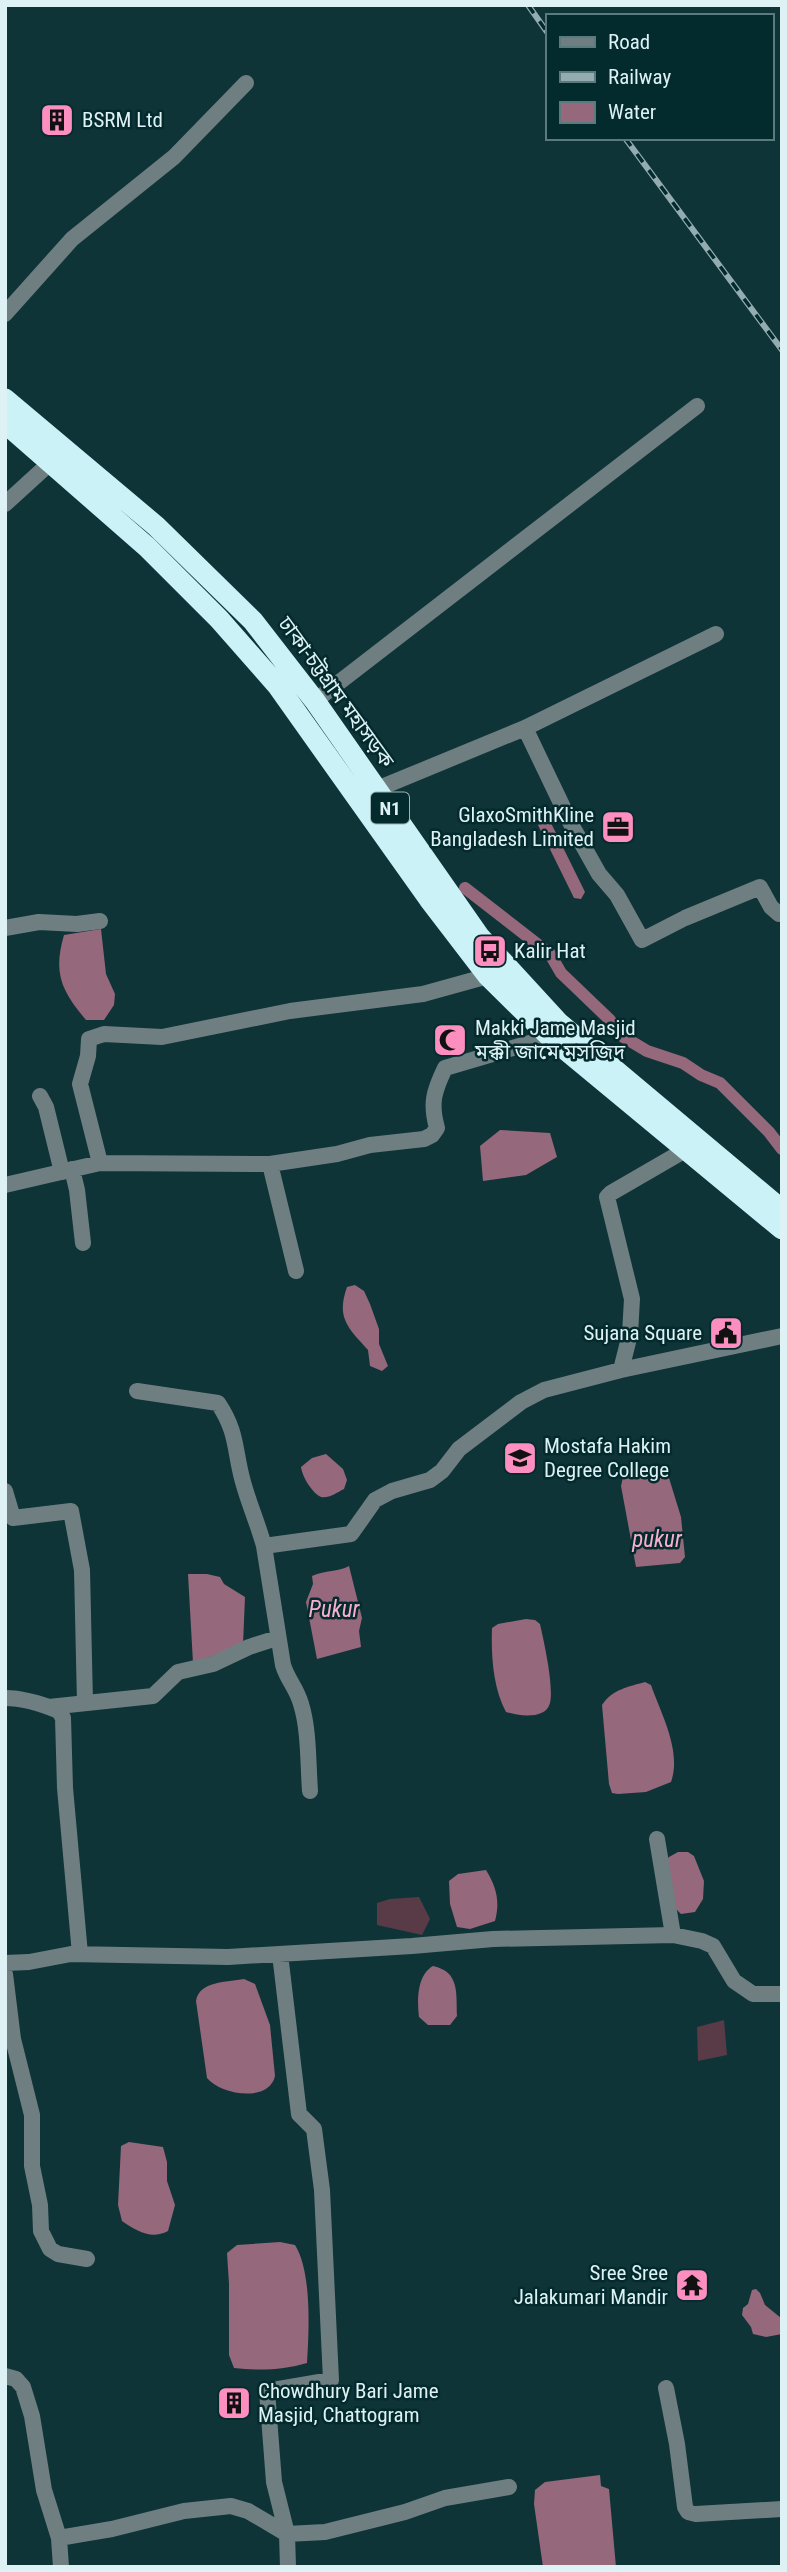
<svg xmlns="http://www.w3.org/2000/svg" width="787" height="2572" viewBox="0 0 787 2572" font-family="'Roboto Condensed','Noto Sans Bengali',sans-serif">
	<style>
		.green { fill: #583b47 }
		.water { fill: #95687b }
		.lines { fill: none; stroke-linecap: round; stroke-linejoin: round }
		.canal { stroke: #95687b; stroke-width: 12 }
		.minor { stroke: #6f7f81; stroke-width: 16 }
		.highway { stroke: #caf2f7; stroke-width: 21 }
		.rail-casing { stroke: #93acb0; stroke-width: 6 }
		.rail { stroke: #032a2d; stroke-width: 3.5; stroke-dasharray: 10; stroke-linecap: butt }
		.labels { text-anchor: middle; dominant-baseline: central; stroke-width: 5; stroke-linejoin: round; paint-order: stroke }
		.shield { fill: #032a2d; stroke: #9cb5b8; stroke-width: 2 }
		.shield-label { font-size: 19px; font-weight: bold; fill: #def1f4 }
		.poi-label { font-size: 21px; fill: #def1f4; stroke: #032a2d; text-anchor: start }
		.street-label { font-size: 21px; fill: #def1f4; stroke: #032a2d }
		.water-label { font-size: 23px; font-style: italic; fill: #f8afcd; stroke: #032a2d }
	</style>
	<rect width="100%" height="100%" fill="#0e3438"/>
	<path class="green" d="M419,1897L430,1919L422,1935L377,1925V1903L390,1899Z
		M724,2020L727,2055L698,2061L697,2027Z"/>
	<path class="water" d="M545,818L549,819L585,892L581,899L574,898L538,825L541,823V819Z
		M101,929L106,974L115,994L114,1005L104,1020H86C61,990 53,973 64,935Z
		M500,1130L550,1133L557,1157L526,1175L483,1181L480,1146Z
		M355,1285L364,1291L370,1304L379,1329V1344L388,1366L382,1371L370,1366L368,1350C348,1328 336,1318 347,1287Z
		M326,1454L343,1469L347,1480L344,1489C338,1492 328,1499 321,1497C312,1493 302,1476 301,1467L312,1458Z
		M644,1471L664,1472L669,1478L681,1517L685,1557L680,1563L636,1567L621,1486L623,1477Z
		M349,1566L362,1618L359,1631L361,1647L317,1659L306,1602L313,1584L312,1576C326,1570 338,1572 349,1566Z
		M188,1574H207L220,1577L224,1584L245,1597L243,1645L193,1663Z
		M526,1619L535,1620L540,1624C544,1642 554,1686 550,1703C546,1720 518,1716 506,1712C493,1688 491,1655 492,1628L498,1624Z
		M645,1682L651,1685C661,1714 682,1751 671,1782L646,1792L618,1794L612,1793L609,1784L602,1705C613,1689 628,1687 645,1682Z
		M678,1852H688L694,1856L704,1881L703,1899L695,1912L681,1914L670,1903L664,1863L669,1857Z
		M486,1870C497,1888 500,1902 495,1921L470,1929L457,1927L450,1904L449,1881L458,1874Z
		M433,1966C460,1972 456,1993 457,2016L450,2025H428L419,2017C417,2000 417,1975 433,1966Z
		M244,1979L255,1984L270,2025L275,2076C269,2103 221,2095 207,2078L196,2001C199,1981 227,1982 244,1979Z
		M129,2142L163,2147L167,2162V2181L175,2205L168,2231C151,2240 137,2231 122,2221L118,2205L121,2146Z
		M280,2242L295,2245C312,2272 309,2331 307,2363C284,2370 258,2371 234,2368L229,2355V2284L227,2253L237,2245Z
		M756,2289L760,2293L765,2305L781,2318L782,2334L766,2337L753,2334L751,2327L742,2315L743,2308L748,2304L752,2290Z
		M600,2475L601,2486L609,2489L616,2567H543L534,2504L535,2490L545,2482Z"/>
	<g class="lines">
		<path class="canal" d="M465,888L550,954L561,973L609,1019L622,1036L647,1051L683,1063L701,1075L720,1083L769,1132L782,1149"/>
		<path class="minor" d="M5,314L72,239L174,157L246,83
			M5,504L50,463
			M315,701L697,406
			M525,728L572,826L599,874L617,895L642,940L685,918L760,887L771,907L779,914L782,913
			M377,789L525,728L716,634
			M5,928L39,922L77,924L100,921
			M488,976L423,994L290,1011L162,1037L104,1034L89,1039L88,1056L80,1084L100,1163L270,1164L337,1154L370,1145L424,1139L432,1135L437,1128C430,1103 434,1091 445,1068L550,1037
			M40,1096L46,1107L62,1172
			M270,1164L296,1271
			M72,1169L77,1190L83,1243
			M5,1185L100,1163
			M621,1370L630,1334L632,1299L607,1197L611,1193L687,1149
			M137,1391L218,1403C238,1433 234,1450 243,1482C249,1504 258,1524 264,1546L351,1534L375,1500L392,1491L430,1480L442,1471L459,1449L521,1402L544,1390L621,1370L782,1336
			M5,1491L13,1518L71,1511L82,1570L85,1703
			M264,1546L283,1665C288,1681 296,1687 301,1704C309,1729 308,1764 310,1791
			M5,1698C24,1698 42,1704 59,1711L63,1718L65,1788L80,1954
			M49,1707L153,1696L178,1672L213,1664L249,1647L277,1638
			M657,1839L673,1935
			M280,1954L299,2114L314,2129L322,2190L331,2380L267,2391L274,2482L287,2534L288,2567
			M5,1963L29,1962L71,1954L228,1957L412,1946L493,1939L673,1935L702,1941L713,1946L734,1981L753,1994H782
			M5,1974L13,2039L32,2115V2166L40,2205L41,2231L50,2249L58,2254L87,2259
			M5,2376L16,2379L23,2387L32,2416L44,2490L59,2538L61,2567
			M666,2388L677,2444L685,2507L688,2512L696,2514L782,2509
			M59,2538L112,2529L184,2511L231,2506L248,2511L287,2534L325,2532L405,2512L445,2498L509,2487"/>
		<path class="highway" d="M5,399L156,526L253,621L315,701L479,936L559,1023L782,1210
			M5,423L147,547L219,619L277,685L429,899L488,976L550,1037L782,1229"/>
		<g class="rail-casing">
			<path id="rail" d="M528,5L547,32
				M625,138L782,350"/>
		</g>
		<use href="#rail" class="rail"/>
	</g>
	<defs>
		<g id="building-square" transform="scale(1.75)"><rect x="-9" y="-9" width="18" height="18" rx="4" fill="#fd8ec0" stroke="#032a2d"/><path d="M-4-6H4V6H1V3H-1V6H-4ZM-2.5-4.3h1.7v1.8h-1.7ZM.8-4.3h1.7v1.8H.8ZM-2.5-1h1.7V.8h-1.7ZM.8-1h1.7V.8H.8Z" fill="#111"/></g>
		<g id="office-square" transform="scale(1.75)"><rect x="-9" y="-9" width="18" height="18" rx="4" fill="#fd8ec0" stroke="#032a2d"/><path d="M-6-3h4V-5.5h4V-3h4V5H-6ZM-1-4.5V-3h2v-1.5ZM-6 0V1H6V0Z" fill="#111"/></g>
		<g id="bus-square" transform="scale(1.75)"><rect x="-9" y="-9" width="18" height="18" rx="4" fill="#fd8ec0" stroke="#032a2d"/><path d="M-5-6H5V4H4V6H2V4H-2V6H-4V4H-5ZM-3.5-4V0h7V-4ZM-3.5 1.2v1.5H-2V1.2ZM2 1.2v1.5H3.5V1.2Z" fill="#111"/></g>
		<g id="mosque-square" transform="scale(1.75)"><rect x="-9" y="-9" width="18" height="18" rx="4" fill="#fd8ec0" stroke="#032a2d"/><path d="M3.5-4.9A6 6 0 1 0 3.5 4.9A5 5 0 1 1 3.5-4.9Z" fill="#111"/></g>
		<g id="civic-square" transform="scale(1.75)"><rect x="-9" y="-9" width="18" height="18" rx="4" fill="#fd8ec0" stroke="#032a2d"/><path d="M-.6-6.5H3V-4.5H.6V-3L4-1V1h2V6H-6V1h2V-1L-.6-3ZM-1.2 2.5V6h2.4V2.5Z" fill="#111"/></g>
		<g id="university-square" transform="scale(1.75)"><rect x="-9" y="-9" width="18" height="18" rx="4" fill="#fd8ec0" stroke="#032a2d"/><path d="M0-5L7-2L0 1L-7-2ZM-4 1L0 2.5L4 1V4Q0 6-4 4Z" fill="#111"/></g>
		<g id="temple-square" transform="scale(1.75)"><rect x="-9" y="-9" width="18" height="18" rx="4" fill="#fd8ec0" stroke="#032a2d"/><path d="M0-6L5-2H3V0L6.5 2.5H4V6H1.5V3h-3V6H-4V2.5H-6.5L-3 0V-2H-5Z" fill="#111"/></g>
	</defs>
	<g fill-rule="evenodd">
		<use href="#building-square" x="57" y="120"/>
		<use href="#office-square" x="618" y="827"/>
		<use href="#bus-square" x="490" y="951"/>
		<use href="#mosque-square" x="450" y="1040"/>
		<use href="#civic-square" x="726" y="1333"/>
		<use href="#university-square" x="520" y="1458"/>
		<use href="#temple-square" x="692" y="2285"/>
		<use href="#building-square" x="234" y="2403"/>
	</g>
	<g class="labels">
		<rect class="shield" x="371" y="792.5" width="38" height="31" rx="5"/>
		<g class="shield-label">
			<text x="390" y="808">N1</text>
		</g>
		<g class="poi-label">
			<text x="82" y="120">BSRM Ltd</text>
			<text x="594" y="815" text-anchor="end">GlaxoSmithKline<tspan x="594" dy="24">Bangladesh Limited</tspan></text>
			<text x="514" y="951">Kalir Hat</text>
			<text x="475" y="1028">Makki Jame Masjid<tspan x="475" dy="24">মক্কী জামে মসজিদ</tspan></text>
			<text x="702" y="1333" text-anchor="end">Sujana Square</text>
			<text x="544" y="1446">Mostafa Hakim<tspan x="544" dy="24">Degree College</tspan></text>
			<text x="668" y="2273" text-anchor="end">Sree Sree<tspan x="668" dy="24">Jalakumari Mandir</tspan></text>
			<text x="258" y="2391">Chowdhury Bari Jame<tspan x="258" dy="24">Masjid, Chattogram</tspan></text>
		</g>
		<g class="street-label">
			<text transform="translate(336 692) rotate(54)">ঢাকা-চট্টগ্রাম মহাসড়ক</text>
		</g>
		<g class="water-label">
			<text x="657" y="1539">pukur</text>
			<text x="334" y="1609">Pukur</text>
		</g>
	</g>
	<rect width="787" height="2572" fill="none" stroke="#def1f4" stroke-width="14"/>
	<rect x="546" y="14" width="228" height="126" fill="#032a2d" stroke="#5b7a7d" stroke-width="2"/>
	<rect x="560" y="37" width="35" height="10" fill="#6f7f81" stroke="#5b7a7d" stroke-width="2"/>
	<text x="608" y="49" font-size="21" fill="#def1f4">Road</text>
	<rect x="560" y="72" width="35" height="10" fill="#93acb0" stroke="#5b7a7d" stroke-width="2"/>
	<text x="608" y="84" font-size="21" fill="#def1f4">Railway</text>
	<rect x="560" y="102" width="35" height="21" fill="#95687b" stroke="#5b7a7d" stroke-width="2"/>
	<text x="608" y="119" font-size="21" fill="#def1f4">Water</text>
</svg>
